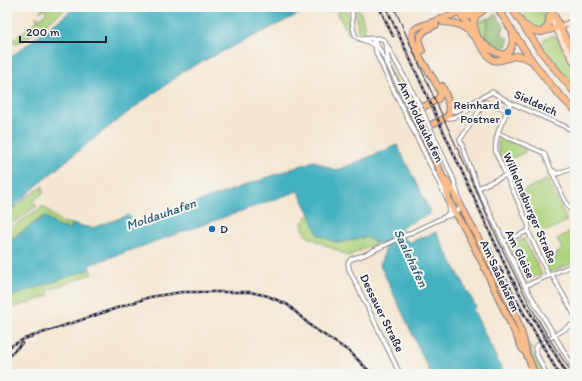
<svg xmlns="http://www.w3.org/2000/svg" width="582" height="381" viewBox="0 0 582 381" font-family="Itim,sans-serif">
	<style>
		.green { fill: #acd27c; stroke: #677a5c }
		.forest { fill: #89b46c; stroke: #566b54 }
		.water { fill: #42b0bf; stroke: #32697d }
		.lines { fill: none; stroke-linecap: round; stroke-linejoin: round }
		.street-casing { stroke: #8b8486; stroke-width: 5.5 }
		.secondary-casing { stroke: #8b8486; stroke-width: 7 }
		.primary-casing { stroke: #8b8486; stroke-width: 8 }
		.highway-casing { stroke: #8b8486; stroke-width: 8 }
		.street { stroke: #fff; stroke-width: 3.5 }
		.secondary { stroke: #fde4d1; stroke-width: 5 }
		.primary { stroke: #fabc8b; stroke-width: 5.5 }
		.highway { stroke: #fabc8b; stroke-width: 6 }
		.tram { stroke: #22223b; stroke-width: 1 }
		.rail-casing { stroke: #22223b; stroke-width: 2.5 }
		.rail { stroke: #f6f6f2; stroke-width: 1; stroke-dasharray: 3; stroke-linecap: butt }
		.street-bridge-casing { stroke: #8b8486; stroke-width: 5.5; stroke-linecap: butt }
		.street-bridge { stroke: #fff; stroke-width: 3.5 }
		.poi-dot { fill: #1f6fb2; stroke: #f6f6f2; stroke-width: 1.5 }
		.labels { text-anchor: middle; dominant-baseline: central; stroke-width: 4; stroke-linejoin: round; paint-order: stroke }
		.street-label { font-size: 12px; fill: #22223b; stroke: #f6f6f2 }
		.poi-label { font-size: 12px; fill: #22223b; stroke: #f6f6f2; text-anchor: end }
		.water-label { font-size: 13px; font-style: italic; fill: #2f5b70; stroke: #f6f6f2 }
	</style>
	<rect width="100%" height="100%" fill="#f6f6f2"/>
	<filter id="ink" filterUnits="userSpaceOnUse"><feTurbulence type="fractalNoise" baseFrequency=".025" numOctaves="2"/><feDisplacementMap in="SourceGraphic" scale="8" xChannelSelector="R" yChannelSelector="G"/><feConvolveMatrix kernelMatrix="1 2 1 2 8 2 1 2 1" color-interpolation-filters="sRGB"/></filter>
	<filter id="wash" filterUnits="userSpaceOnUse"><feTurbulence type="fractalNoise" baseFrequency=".012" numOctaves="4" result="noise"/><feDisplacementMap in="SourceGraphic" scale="16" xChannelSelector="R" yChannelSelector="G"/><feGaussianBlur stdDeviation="0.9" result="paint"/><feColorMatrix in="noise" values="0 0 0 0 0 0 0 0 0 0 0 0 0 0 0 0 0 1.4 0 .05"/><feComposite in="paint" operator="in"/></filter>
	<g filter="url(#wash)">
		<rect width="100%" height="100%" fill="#f4e6d2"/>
		<path class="green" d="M45,7L49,10L50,8V7H68L24,40C20,42 15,45 12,41L38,20L36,17V16L39,19L47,13L44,9L40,12L42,8Z
			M355,7H358L362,16L365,31L362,34H360L358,31Z
			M528,7H540C545,14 548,22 541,29C531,30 527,21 522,13L525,12Z
			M342,8L346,9L349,17L351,35L349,33H348L338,14L339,10Z
			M489,18L485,34L489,39L488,43L480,34L479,30L481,29L477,22Z
			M553,35L554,37H556L575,69V86L542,46L545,39Z
			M377,46L406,104L424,143L422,144L386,71Z
			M500,136L526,148L525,152L503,163C499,154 496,146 500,136Z
			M548,179L567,221L541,234L522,191Z
			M43,186V193L33,201L37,206L7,227V215L26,198Z
			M43,206L61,222L72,224L71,229L58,227L44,216L7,242V233L9,231L8,230Z
			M310,214L318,235L338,243L366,237L374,242H381L348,256L305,235L302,222Z
			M575,229V245L571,251L575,257V262L549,273L544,264L555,258V255L562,249L557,239Z
			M524,239L542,274L525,281L512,254L513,253L509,245Z
			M90,269L92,274L48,290L49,296L7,310V298Z
			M527,343L532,348V352L544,374H538Z"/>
		<path class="forest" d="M496,14L504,26L502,34L509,39L506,47L500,49L491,47L488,43L489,39L485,32L488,19Z"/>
		<path class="water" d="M76,7H313L181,72V74C120,117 61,162 7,213V60Z
			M397,145L431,213L402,227L401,229C401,234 405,241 410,242L436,232L476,307L473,309L504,374H431L380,265L385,250L381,243L374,242L366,237L338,243L318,235L310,214L298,191L89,265L90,269L7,298V242L45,216L58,227L71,229L72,224L92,228L129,215L133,225L314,161L335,170L343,168Z"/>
	</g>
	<g filter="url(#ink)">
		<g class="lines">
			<g class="street-casing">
				<path id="street" d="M350,7L352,10C352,16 352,35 358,38C364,41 370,41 375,47
					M334,10L336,7
					M363,39L379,38L384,40
					M373,39L377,55L384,70L447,199
					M384,40L419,104
					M375,41L390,69L415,119
					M385,43L389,63
					M511,103C504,119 493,136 496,153L527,221L529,227L528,231L549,276
					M449,108L453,111H457L492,92L511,103L575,131
					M422,110L427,122
					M508,110L485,102L460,140L478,188L525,286L575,370
					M446,118C455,119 473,110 475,101
					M498,133L544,153L564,199L575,217
					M551,172L554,171L557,174L575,167
					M478,188L506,175
					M445,217L450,211L449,205
					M503,242L528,231
					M575,250V252
					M552,275L575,316
					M525,286L575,264
					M400,374L349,269L348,263L351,259L364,255L444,217C451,216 459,212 461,205L453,178L432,132
					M546,374L536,353L535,347L575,323"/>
			</g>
			<g class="secondary-casing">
				<path id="secondary" d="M550,15L562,41L575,64
					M558,28L575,20"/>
			</g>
			<g class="primary-casing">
				<path id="primary" d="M483,7L472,13L455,14L418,27L413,31C408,49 436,77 441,94L438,99L418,110L415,117L439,168L446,187L449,202L464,227L482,262L522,348L526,353L535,374
					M550,7L566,39L575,52
					M463,17C473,17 480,15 486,7
					M422,51C415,37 423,30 436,25
					M425,138C422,122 442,124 449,114C450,104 446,94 442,86
					M446,180C466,213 483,247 499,281C510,304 523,328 526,353"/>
			</g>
			<g class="highway-casing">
				<path id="highway" d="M497,7C520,43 543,82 575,110
					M511,7L539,49L575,93
					M460,14L470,28
					M476,15L473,24L477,36
					M443,22C465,23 470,31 483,48C486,53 488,57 493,60C501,63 509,56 518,56C523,56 528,59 532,61
					M526,26C537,35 543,32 556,28
					M542,32L548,26L550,15
					M480,40C496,56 513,64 513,33"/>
			</g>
			<use href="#street" class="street"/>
			<use href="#secondary" class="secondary"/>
			<use href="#primary" class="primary"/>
			<use href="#highway" class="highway"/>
			<path class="tram" d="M394,7C419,66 446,123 472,181C501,247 530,315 573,374"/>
			<g class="rail-casing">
				<path id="rail" d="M379,7L393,36
					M386,7L506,267L525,304L567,374
					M490,248L500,275
					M500,268L521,309L559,374
					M7,348L24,339L150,297L182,292H250L268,296L288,305L312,327L350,352L372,374
					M7,358L22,343"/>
			</g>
			<use href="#rail" class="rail"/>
			<g class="street-bridge-casing">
				<path id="street-bridge" d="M419,104L422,110
					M427,122L432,132"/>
			</g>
			<use href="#street-bridge" class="street-bridge"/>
		</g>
	</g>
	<g class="poi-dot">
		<circle cx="508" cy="112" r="4"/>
		<circle cx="212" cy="229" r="4"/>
	</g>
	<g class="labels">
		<g class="street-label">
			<text transform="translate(536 103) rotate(24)">Sieldeich</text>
			<text transform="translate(421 122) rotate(64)">Am Moldauhafen</text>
			<text transform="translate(530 208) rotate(67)">Wilhelmsburger Straße</text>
			<text transform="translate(520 254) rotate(64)">Am Gleise</text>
			<text transform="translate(500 276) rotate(65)">Am Saalehafen</text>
			<text transform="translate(382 313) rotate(64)">Dessauer Straße</text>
		</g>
		<g class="poi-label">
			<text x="500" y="105">Reinhard<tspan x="500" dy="14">Postner</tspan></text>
			<text x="220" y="229" text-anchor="start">D</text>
		</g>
		<g class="water-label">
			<text transform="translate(161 214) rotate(-19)">Moldauhafen</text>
			<text transform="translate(411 258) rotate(65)">Saalehafen</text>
		</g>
	</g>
	<rect width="582" height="381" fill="none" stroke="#f6f6f2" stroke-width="24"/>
	<path d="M20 36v6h86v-6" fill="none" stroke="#22223b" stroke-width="2"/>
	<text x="26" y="36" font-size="12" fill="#22223b" stroke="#f6f6f2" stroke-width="3" paint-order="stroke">200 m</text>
</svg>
